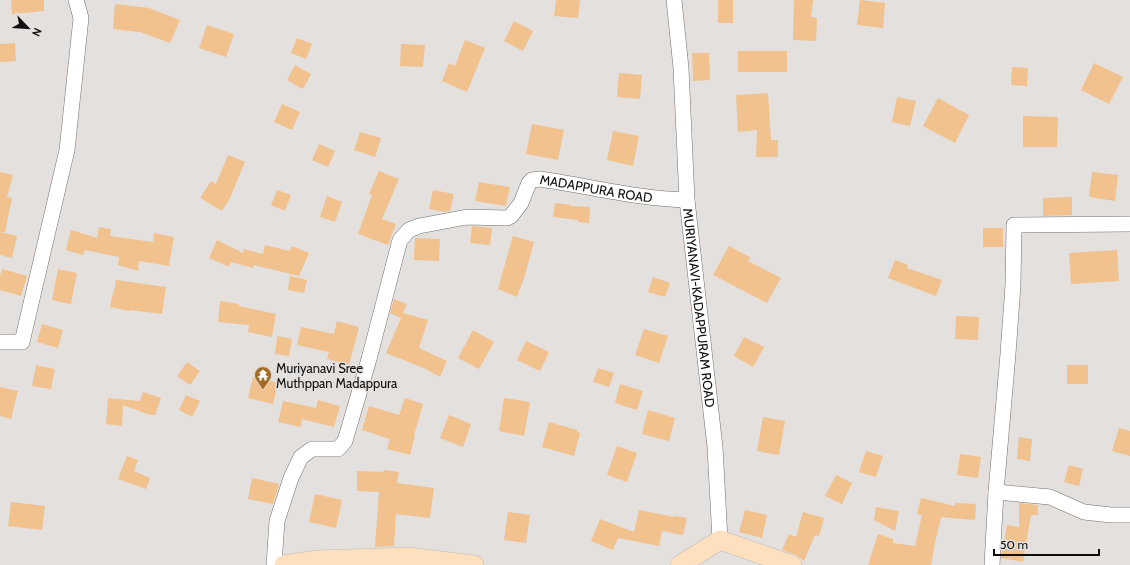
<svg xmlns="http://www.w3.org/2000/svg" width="1130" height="565" viewBox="0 0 1130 565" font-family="Cabin,sans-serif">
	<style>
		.building { fill: #f1c18e }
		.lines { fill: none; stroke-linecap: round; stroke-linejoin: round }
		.minor-casing { stroke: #72706e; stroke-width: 16 }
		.major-casing { stroke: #bcbcbc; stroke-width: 20 }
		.minor { stroke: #fff; stroke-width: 15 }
		.major { stroke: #fedfbe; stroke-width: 19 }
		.labels { text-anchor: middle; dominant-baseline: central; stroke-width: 3; stroke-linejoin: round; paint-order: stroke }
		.street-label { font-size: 13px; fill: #100f0e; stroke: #e3e0de }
		.poi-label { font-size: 13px; fill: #100f0e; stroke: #e3e0de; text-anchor: start }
	</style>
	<rect width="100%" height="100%" fill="#e3e0de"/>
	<path class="building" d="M11,0H44V11L12,14Z
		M556,0H580L578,18L554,16Z
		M718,0H733V23H718Z
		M794,0H813L811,17L817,18L816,41L793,40Z
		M860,0L885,3L883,28L857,25Z
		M115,4L149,8L180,20L170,43L140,32L113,29Z
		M514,21L533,31L523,51L504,41Z
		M207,25L234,34L226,57L199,48Z
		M297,38L312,44L306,59L291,53Z
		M465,40L485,48L467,92L442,81L449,63L455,66Z
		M15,43L16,61L0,62V44Z
		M401,44L425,45L423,67L400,66Z
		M738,51H787V72H738Z
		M692,53H709L710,80L693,81Z
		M1094,63L1123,77L1109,104L1081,90Z
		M295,65L311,74L303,89L287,80Z
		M1012,67L1028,68L1027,86L1011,85Z
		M619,73L642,75L640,99L617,97Z
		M768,93L771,140H778V157H756L757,130L738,132L736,95Z
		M897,97L916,101L910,126L892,122Z
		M938,98L969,115L955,143L923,126Z
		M282,104L300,112L292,130L274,122Z
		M1023,116L1058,117L1057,147H1023Z
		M532,124L564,130L558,160L526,154Z
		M613,131L639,136L633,166L607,160Z
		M360,132L381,138L375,157L354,150Z
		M319,144L335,151L328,167L312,160Z
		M228,155L245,162L230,198L222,211L200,198L211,181L216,184Z
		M379,171L399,179L382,219L396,224L388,245L358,234L372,195L369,194Z
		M0,172L13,175L7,197L12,198L5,232H0Z
		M1092,172L1118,175L1115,201L1089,197Z
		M479,182L510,187L506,206L475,201Z
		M277,190L291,195L285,211L271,205Z
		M433,190L454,194L450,211L445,212L429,209Z
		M327,196L342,202L335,222L320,217Z
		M1072,197V215L1043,216V198Z
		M555,203L571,205V206L590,207L589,223L578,222V220L553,217Z
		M472,226L492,228L490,245L470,243Z
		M99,227L111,229L110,236L153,242L154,233L174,237L169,266L139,261L138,271L118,265L119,257L85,250L83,255L66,250L71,230L97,238Z
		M983,228H1003V247H983Z
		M0,232L17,236L12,258L0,255Z
		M513,236L534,242L525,275L517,297L498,289Z
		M415,238L440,239L439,261L414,260Z
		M217,240L243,253L244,249L263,254L265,245L289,251L292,246L309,253L299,276L254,265L253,268L231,262L229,267L209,258Z
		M729,246L750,257L748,261L781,278L767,303L713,275Z
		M1117,250L1119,281L1071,284L1069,253Z
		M895,260L908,265L907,268L942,280L936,296L888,278Z
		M2,269L27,276L21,296L0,290V276Z
		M58,269L77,273L71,304L52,300Z
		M290,276L307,280L304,293L288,290Z
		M653,277L670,283L665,297L648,292Z
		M116,280L166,287L162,314L130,310V311L110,307L114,289H115Z
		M394,299L407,304L403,313L428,320L419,348L447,361L440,377L426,369L386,353L401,318L390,313Z
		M220,301L239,304V306L276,314L272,337L248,332L249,325L218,322Z
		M956,316L979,317L978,340L955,339Z
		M337,321L359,327L349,365L327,359L329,352L297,345L301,327L334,334Z
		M42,324L63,330L58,348L37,342Z
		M644,329L668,336L659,363L635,355Z
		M473,330L494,342L479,369L458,358Z
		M277,336L292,339L289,356L275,354Z
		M744,337L764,347L753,367L734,356Z
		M526,341L549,352L540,371L517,360Z
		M187,362L200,371L190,385L177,376Z
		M36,365L55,369L51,389L32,386Z
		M1067,365H1088V384H1067Z
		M598,368L614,373L609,387L593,382Z
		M253,377L278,383L273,404L248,398Z
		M620,384L643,391L637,410L615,403Z
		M0,387L18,391L11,419L0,416Z
		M143,392L161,398L155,415H150L123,405L122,426L106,424L108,398L140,401Z
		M186,395L200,401L192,417L179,410Z
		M405,398L423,404L414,435H415L410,455L387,449L390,439L362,430L369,406L399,415Z
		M504,398L530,402L524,436L499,431Z
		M318,400L340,406L334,427L302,419L301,427L278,422L283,401L316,408Z
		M648,410L675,418L669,441L642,434Z
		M449,415L471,424L463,447L440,438Z
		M763,417L785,421L779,455L757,451Z
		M549,422L577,430V432L580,433L574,456L542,447Z
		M1119,428L1130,431V456L1112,451Z
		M1019,437L1032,439L1030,461L1017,459Z
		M617,446L637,453L627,482L607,475Z
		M866,451L883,456L876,477L859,472Z
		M960,454L981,457L978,478L957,475Z
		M127,456L138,460L134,471L150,478L146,489L118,479Z
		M1069,465L1083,469L1079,486L1064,482Z
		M384,470L399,472L397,483L434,488L430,518L396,514L394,546L375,547L379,492L357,491V471L383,472Z
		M836,475L852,483L842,504L825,496Z
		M252,478L279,484L273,504L248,499Z
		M315,494L342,500L336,528L309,522Z
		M921,498L955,506V503L976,504L975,520L941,517L935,543L931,565H868L878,534L893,539V543L915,546L922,515L917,514Z
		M11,502L45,506L42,530L8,526Z
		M1019,503L1038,505V515H1031L1023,562L1001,558L1007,525L1019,527Z
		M876,507L899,511L895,531L874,520Z
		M639,510L674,517V516L687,518L683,535L662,531L659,546L618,538L613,550L591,541L600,519L634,532Z
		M745,510L767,515L762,538L739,532Z
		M508,512L530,515L526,543L504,540Z
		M803,512L824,518L819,536L815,535L804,561L796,555L782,550L789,534L796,537Z"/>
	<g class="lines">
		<g class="minor-casing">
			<g id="minor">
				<path id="s1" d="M674,0L681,68L687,200L715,447L720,540"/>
				<path d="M0,342H22L67,150L81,18L76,0"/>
				<path d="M996,492L1008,354L1013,285L1014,225L1130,224"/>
				<path id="s2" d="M274,565L277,521L291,478L301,457L312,449H338L345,441L369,359L400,240L409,230L419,226L467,217L507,218L511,216L521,203L529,183L532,180L540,179C589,186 638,199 687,200"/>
				<path d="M992,565L996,492L1050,497L1084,512L1111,515H1130"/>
			</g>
		</g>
		<g class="major-casing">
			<path id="major" d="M284,565L317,560L408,557L474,565
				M680,565L720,540L792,565"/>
		</g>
		<use href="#minor" class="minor"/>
		<use href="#major" class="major"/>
	</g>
	<defs>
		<g id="temple-pin" transform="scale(0.9)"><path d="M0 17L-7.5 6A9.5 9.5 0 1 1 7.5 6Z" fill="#a26b26" stroke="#e3e0de"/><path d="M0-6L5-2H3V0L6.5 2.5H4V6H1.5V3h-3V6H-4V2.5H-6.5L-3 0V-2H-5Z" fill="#fff"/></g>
	</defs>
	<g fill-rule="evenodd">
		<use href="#temple-pin" x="263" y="375"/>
	</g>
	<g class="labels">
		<g class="street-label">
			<text stroke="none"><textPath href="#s2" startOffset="596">MADAPPURA ROAD</textPath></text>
			<text stroke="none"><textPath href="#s1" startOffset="309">MURIYANAVI-KADAPPURAM ROAD</textPath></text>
		</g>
		<g class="poi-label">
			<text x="276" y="368">Muriyanavi Sree<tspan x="276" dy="15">Muthppan Madappura</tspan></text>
		</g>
	</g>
	<g transform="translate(28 28) rotate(115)" stroke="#e3e0de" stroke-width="3" paint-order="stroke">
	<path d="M0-3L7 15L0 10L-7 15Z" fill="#100f0e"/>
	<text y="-6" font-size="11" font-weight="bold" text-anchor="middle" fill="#100f0e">N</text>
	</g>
	<path d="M994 549v6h105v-6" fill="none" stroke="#100f0e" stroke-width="2"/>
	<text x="1000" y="549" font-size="12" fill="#100f0e" stroke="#e3e0de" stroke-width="3" paint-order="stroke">50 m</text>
</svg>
